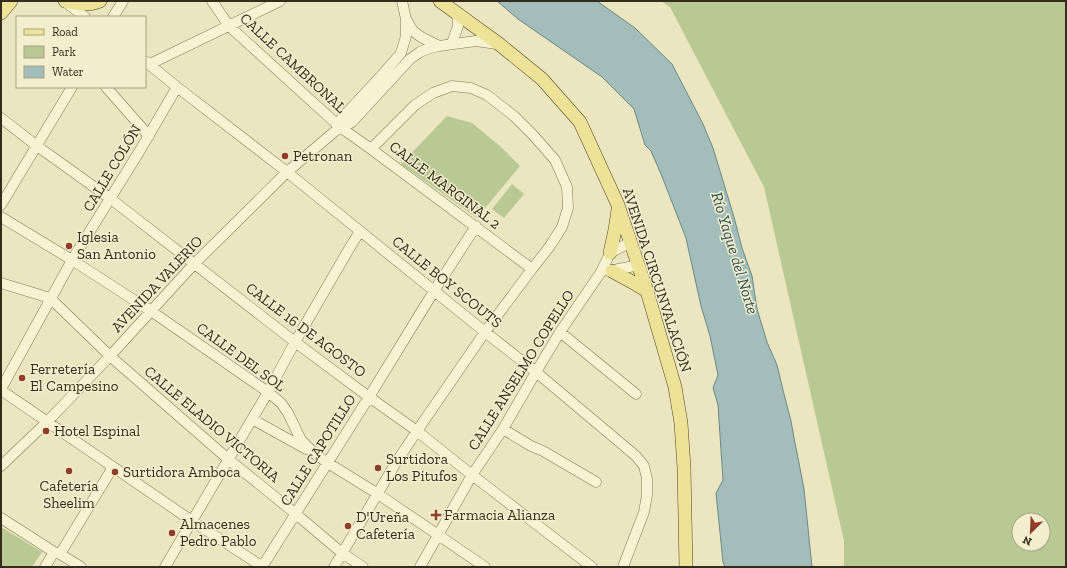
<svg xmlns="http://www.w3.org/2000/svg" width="1067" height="568" viewBox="0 0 1067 568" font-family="'Zilla Slab',serif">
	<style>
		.green { fill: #b9c994; fill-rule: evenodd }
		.water { fill: #a2bdba; stroke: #6a8a88 }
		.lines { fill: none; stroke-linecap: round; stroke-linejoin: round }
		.minor-casing { stroke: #837658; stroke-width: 11 }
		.major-casing { stroke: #51442d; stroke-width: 14 }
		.minor { stroke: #f7f2d1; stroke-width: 10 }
		.major { stroke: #eee297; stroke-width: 13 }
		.poi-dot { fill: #8f3c2b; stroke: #f3efce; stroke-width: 1.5 }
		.labels { text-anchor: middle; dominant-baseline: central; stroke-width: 3; stroke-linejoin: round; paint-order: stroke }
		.street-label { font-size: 15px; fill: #332b1c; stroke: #f3efce }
		.poi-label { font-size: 15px; fill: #332b1c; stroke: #f3efce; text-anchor: start }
		.water-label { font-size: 16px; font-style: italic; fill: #2c4e52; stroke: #f3efce }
	</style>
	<rect width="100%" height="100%" fill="#ebe6bf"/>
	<path class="green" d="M661,1H1066V567H844V541L764,187L670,7ZM1019,520H1043V544H1019Z
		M447,116L472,123L501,147L520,166L477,218L401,164Z
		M512,184L524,194L504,218L492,209Z
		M1,527L42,552L32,567H1Z"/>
	<path class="water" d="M497,1H597L635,28L672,64L703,124L713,148L734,217L742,248L752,276L757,309L767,342L777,365L784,394L791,421L794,438L799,463L804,489L812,567H725L723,562L716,493L723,480L718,405L713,388L718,375L710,336L701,306L686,238L661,174L651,151L645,145L634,109L602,77L518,19Z"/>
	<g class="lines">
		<g class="minor-casing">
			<path id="minor" d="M64,1L85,17
				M212,1L229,26L340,127L371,149L532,269
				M113,17L123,1
				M406,19L413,31L421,37L439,46
				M452,43L458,26L457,13
				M145,61L177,87L287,172L485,332L536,372L636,456L644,466L647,479V495L644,512L623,567
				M150,64L280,1
				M106,87L149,136
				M1,118L37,146L111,199L295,342L369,397L417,431L472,475L592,567
				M340,127L341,119L382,75L401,53L406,36V19L402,1
				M1,205L72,87
				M1,217L72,260L151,311L268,392L281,403L288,413L301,440L315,454L328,463L378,494L485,567
				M609,271L639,265
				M1,283L50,298L110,356L228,459L296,514L342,553L363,567
				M560,332L636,394
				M1,389L72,260L139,152L177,87
				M1,390L192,521L263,567
				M252,419L306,449
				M503,429L531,446L543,451L596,482
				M1,466L47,422L110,356L194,264L287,172L340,127L347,125L352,122L410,59L420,52L430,48L439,46L476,41L497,44
				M1,518L54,552L60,554L81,567
				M60,554L113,467
				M45,567L54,552
				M165,567L268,392L295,342L346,254L360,231
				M262,567L369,397L434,291L476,226
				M334,567L397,461L417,431L485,332L532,269L550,246L562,227L568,208L567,187L555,160L533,135L514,116L487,95L471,88L452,86L433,93L415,105L371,149
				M420,567L472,475L503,429L536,372L560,332L601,272L610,253L631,242"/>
		</g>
		<g class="major-casing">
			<path id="major" d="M65,1C77,4 88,6 100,1
				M440,1L499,44L542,79L580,122L618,205L647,291L675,387L681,423L684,468L686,567
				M1,13L11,1
				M610,253L615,230L618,210
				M612,271L632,282L647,291"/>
		</g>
		<use href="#minor" class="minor"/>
		<use href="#major" class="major"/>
	</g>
	<g class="poi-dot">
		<circle cx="285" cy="156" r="4"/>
		<circle cx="69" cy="246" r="4"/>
		<circle cx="22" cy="378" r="4"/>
		<circle cx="46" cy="431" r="4"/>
		<circle cx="378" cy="468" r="4"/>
		<circle cx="69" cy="471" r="4"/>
		<circle cx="115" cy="472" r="4"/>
		<path d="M434 509h4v4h4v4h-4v4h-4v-4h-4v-4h4z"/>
		<circle cx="348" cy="526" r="4"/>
		<circle cx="172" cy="533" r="4"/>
	</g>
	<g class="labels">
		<g class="street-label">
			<text transform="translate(293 63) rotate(43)">CALLE CAMBRONAL</text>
			<text transform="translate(112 168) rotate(-59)">CALLE COLÓN</text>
			<text transform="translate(445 185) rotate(37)">CALLE MARGINAL 2</text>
			<text transform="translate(657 280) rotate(72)">AVENIDA CIRCUNVALACIÓN</text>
			<text transform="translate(447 282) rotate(39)">CALLE BOY SCOUTS</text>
			<text transform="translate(157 284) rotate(-47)">AVENIDA VALERIO</text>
			<text transform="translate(306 330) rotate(37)">CALLE 16 DE AGOSTO</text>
			<text transform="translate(241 357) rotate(36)">CALLE DEL SOL</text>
			<text transform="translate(521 370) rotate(-58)">CALLE ANSELMO COPELLO</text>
			<text transform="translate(212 424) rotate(40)">CALLE ELADIO VICTORIA</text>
			<text transform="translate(318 450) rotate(-58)">CALLE CAPOTILLO</text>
		</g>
		<g class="poi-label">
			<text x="293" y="156">Petronan</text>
			<text x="77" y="237">Iglesia<tspan x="77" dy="17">San Antonio</tspan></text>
			<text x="30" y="369">Ferretería<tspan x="30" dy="17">El Campesino</tspan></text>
			<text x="54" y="431">Hotel Espinal</text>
			<text x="386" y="459">Surtidora<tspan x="386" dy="17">Los Pitufos</tspan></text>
			<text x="123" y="472">Surtidora Amboca</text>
			<text x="69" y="486" text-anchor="middle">Cafetería<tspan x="69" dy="17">Sheelim</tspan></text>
			<text x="444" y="515">Farmacia Alianza</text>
			<text x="356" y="517">D'Ureña<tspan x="356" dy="17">Cafetería</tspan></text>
			<text x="180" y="524">Almacenes<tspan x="180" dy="17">Pedro Pablo</tspan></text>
		</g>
		<g class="water-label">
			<text transform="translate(735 253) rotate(73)">Río Yaque del Norte</text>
		</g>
	</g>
	<rect width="1067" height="568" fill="none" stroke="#332b1c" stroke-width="4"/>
	<rect x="16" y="16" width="130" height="72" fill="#f3efce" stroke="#a6a187"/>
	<rect x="24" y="29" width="20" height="6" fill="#eee297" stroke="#a6a187"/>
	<text x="52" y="36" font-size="12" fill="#332b1c">Road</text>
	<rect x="24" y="46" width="20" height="12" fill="#b9c994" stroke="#a6a187"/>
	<text x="52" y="56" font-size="12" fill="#332b1c">Park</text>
	<rect x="24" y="66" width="20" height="12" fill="#a2bdba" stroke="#a6a187"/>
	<text x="52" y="76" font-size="12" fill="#332b1c">Water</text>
	<g transform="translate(1031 532) rotate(204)"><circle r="19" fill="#f3efce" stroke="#a6a187"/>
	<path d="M0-3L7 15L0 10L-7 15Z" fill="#8f3c2b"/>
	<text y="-6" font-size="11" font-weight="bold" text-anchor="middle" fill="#332b1c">N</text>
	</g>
</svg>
